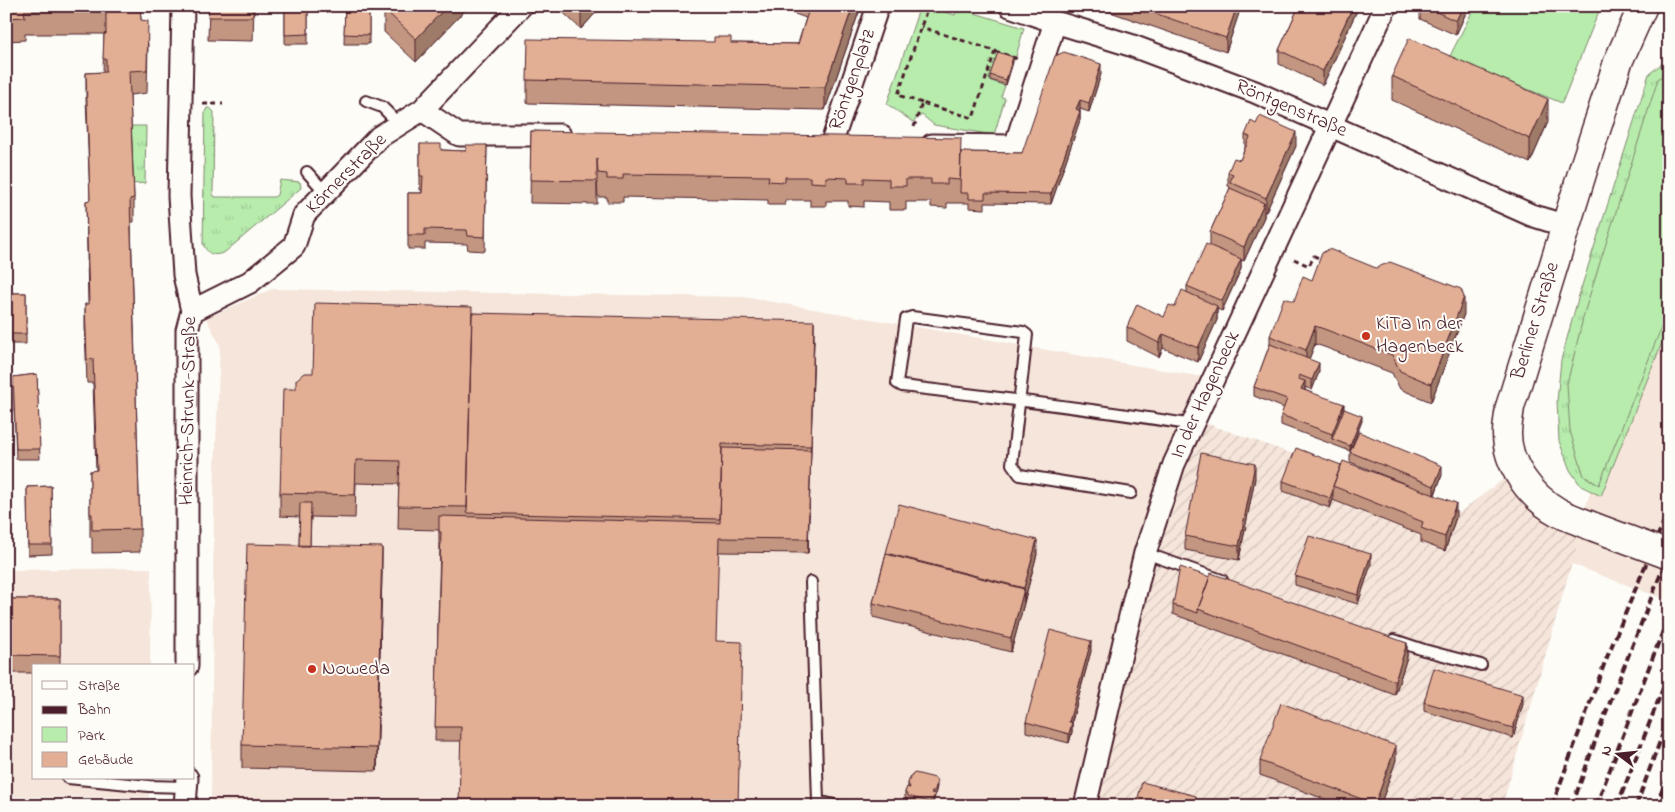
<svg xmlns="http://www.w3.org/2000/svg" width="1675" height="812" viewBox="0 0 1675 812" font-family="'Indie Flower',sans-serif">
	<style>
		.built { fill: #f5e5da }
		.industrial { fill: url(#industrial-furrows) }
		.grass { fill: url(#grass-tufts); stroke: #80866c }
		.green { fill: #b7ecad; stroke: #80866c }
		.lines { fill: none; stroke-linecap: round; stroke-linejoin: round }
		.lane-casing { stroke: #4a1f2b; stroke-width: 14 }
		.street-casing { stroke: #4a1f2b; stroke-width: 25 }
		.secondary-casing { stroke: #4a1f2b; stroke-width: 31 }
		.path { stroke: #4a1f2b; stroke-width: 3; stroke-dasharray: 5 4; stroke-linecap: butt }
		.lane { stroke: #fdfcf7; stroke-width: 10 }
		.street { stroke: #fdfcf7; stroke-width: 21 }
		.secondary { stroke: #fdfcf7; stroke-width: 28 }
		.rail { stroke: #4a1f2b; stroke-width: 4; stroke-dasharray: 8 4; stroke-linecap: butt }
		.secondary-bridge-casing { stroke: #4a1f2b; stroke-width: 31; stroke-linecap: butt }
		.secondary-bridge { stroke: #fdfcf7; stroke-width: 28 }
		.wall { fill: #c29680; stroke: #4a1f2b }
		.shaded-wall { fill: #9e7a68; stroke: #4a1f2b }
		.building { fill: #e2af95; stroke: #4a1f2b }
		.poi-dot { fill: #c8321e; stroke: #fdfcf7; stroke-width: 2 }
		.labels { text-anchor: middle; dominant-baseline: central; stroke-width: 4; stroke-linejoin: round; paint-order: stroke }
		.street-label { font-size: 20px; fill: #4a1f2b; stroke: #fdfcf7 }
		.poi-label { font-size: 20px; fill: #4a1f2b; stroke: #fdfcf7; text-anchor: start }
	</style>
	<defs>
		<pattern id="industrial-furrows" width="10" height="10" patternUnits="userSpaceOnUse" patternTransform="scale(1.25)"><rect width="10" height="10" fill="#f5e5da"/><path d="M-1 1l2-2M0 10L10 0M9 11l2-2" fill="none" stroke="#d4c4bb"/></pattern>
		<pattern id="grass-tufts" width="24" height="20" patternUnits="userSpaceOnUse" patternTransform="scale(1.25)"><rect width="24" height="20" fill="#b7ecad"/><path d="M3 7l-1-3M5 7V3M7 7l1-3M15 17l-1-3M17 17v-4M19 17l1-3" fill="none" stroke="#9fca95"/></pattern>
	</defs>
	<rect width="100%" height="100%" fill="#fdfcf7"/>
	<filter id="ink" filterUnits="userSpaceOnUse"><feTurbulence type="fractalNoise" baseFrequency=".02" numOctaves="2"/><feDisplacementMap in="SourceGraphic" scale="10" xChannelSelector="R" yChannelSelector="G"/><feConvolveMatrix kernelMatrix="1 2 1 2 8 2 1 2 1" color-interpolation-filters="sRGB"/></filter>
	<g filter="url(#ink)">
		<path class="built" d="M1669,249V601L1569,563L1611,422Z
			M272,289L744,297L1214,379L1083,806H211L214,494L220,345L206,318Z
			M151,568L150,666H34V778H149V797H6V570Z"/>
		<path class="industrial" d="M1196,420L1460,512L1514,471L1581,531L1502,806H1086L1148,547Z"/>
		<path class="grass" d="M1669,58V325L1601,496L1581,486L1570,470L1559,441L1557,401L1561,360L1579,295L1649,74Z
			M207,108H210L214,112L213,194L215,197H274L277,195L280,180L300,182L301,188L225,252C214,257 208,255 203,244L205,112Z
			M131,126H146L145,183L132,184Z"/>
		<path class="green" d="M920,6H947L945,12L955,15L958,8L1024,28L1015,60L997,55L989,80L1005,86L1001,97L1005,98L994,135L934,125L922,115L913,122L887,104Z
			M1475,6H1520L1522,9L1526,6H1601L1562,103L1449,58Z
			M1669,70V308L1599,485L1584,476L1570,431L1567,384L1585,310L1658,79Z"/>
		<g class="lines">
			<g class="lane-casing">
				<path id="lane" d="M366,101L382,107L399,124
					M307,172L326,193
					M1131,493L1020,475L1012,464L1027,335L1023,332L912,317L906,319L897,383L902,386C999,398 1096,409 1193,425
					M1145,553L1222,580
					M811,582L818,801
					M1394,640L1424,650L1481,665
					M68,778L149,786L187,787
					M817,806L818,801L838,806"/>
			</g>
			<g class="street-casing">
				<path id="street" d="M183,6L179,196L184,275L192,311L187,330V666
					M1010,6L1055,22L1130,45L1255,92L1531,215L1566,226
					M422,110L459,135H560
					M832,142L878,6
					M932,145L1015,146L1055,22
					M192,311L250,282L294,246L304,215L379,137L422,110L521,6
					M185,806L187,778
					M1085,806L1145,553L1174,464L1386,6"/>
			</g>
			<g class="secondary-casing">
				<path id="secondary" d="M1594,527C1582,522 1569,518 1558,512C1531,497 1507,465 1507,434C1507,425 1509,416 1510,407L1584,167L1618,62L1643,6"/>
			</g>
			<path class="path" d="M995,51L1018,59
				M922,103L898,95L928,6
				M203,104H223
				M914,127L922,103L973,118L995,51L921,27
				M1337,256L1340,249
				M1294,259L1309,266L1314,256L1324,260"/>
			<use href="#lane" class="lane"/>
			<use href="#street" class="street"/>
			<use href="#secondary" class="secondary"/>
			<path class="rail" d="M1552,806L1605,662L1669,509
				M1572,806L1601,725L1669,553
				M1596,806L1669,615
				M1617,806L1669,673
				M1636,806L1669,717
				M1656,806L1669,773"/>
			<g class="secondary-bridge-casing">
				<path id="secondary-bridge" d="M1594,527L1669,555"/>
			</g>
			<use href="#secondary-bridge" class="secondary-bridge"/>
		</g>
		<path class="wall" d="M6,6H140L141,20L148,44L147,93L130,95L134,198V222H131L140,529V552L92,553V537H90V471H96L93,383H87L85,327V304H88L86,201L90,200L86,97V73L103,72L104,34H106H25V40L7,41Z
			M209,6H254L253,41L208,40Z
			M285,6H308V44H285Z
			M345,6H369V44H344Z
			M469,6L416,62L384,32V9Z
			M556,6H602L581,29Z
			M773,6H861L825,110L527,103V80L731,43L798,44L806,18Z
			M1093,6H1239V13L1226,52Z
			M1299,6H1359L1323,85L1279,64V50Z
			M1420,6H1469L1456,35L1420,19Z
			M1013,62L1006,85L990,80V75Z
			M1101,74L1089,112L1080,109V120L1051,204L985,203V209L969,208V203H947V208L931,207V202H906V210H889V202L864,201V207L848,206V201H826V206H810V200H785V205H768V200L623,197V202H607V197H598L597,182V204L530,203L531,131L961,152L1022,153Z
			M1392,76L1548,122L1530,163L1392,100Z
			M1245,135L1296,146L1266,212H1264V217L1244,261L1241,260V269L1222,311L1217,309V320L1198,362L1163,348L1159,357L1127,341V327L1164,317L1175,307L1187,292V286L1210,245V232L1230,188V187L1228,186V172L1240,160L1245,148Z
			M6,138L8,185V195H6Z
			M420,144L441,150L466,151L487,145L485,251L468,250L467,244L425,243V249H408V193H422V190H420Z
			M1312,280L1464,314L1431,402L1400,389L1392,373L1324,347L1315,344L1309,359L1319,372L1312,390L1305,387V390L1344,409L1362,421L1350,451L1281,425V415L1284,408L1254,396V387L1270,344V336L1294,301Z
			M6,293H26V344H6Z
			M472,313L814,338L808,553L719,552L460,741H435L440,546H439V530L398,529L399,484L356,483L355,518L311,517L310,546L382,571L377,771L242,768V745L299,546L300,517L280,516V493L296,389L313,373Z
			M37,374L40,459H16L13,377Z
			M1350,452L1442,475L1435,495L1456,517L1445,551L1421,542V535L1333,500L1330,508L1283,491V481L1341,465L1403,483L1350,462Z
			M1255,478L1239,560L1185,550V536Z
			M51,486L52,554L28,555L27,487Z
			M886,553L1037,554L1011,652L873,617V603Z
			M1371,564L1358,604L1295,585V576Z
			M6,599H60V666H34V673H10L9,702H6Z
			M1173,605L1407,643V657L1395,695L1173,614Z
			M1091,651L1072,722V732L1069,743L1026,732V722Z
			M1424,702L1523,704L1513,738L1424,711Z
			M1396,760L1380,806H1343L1260,775V761Z
			M908,783L937,786L933,804L931,806H924L908,801L905,797V792L908,787Z"/>
		<path class="shaded-wall" d="M447,6H469L416,62V39Z
			M581,6H602L581,29Z
			M853,6H861L825,110V87Z
			M1237,6H1239V13L1226,52V38Z
			M1353,6H1359L1323,85V71Z
			M1463,6H1469L1456,35V21Z
			M1013,57V62L1006,85V80Z
			M1101,64V74L1089,112V103Z
			M1548,99V122L1530,163V139Z
			M1080,100V109L1076,119V109Z
			M1080,111V120L1051,204V194Z
			M1296,132V146L1266,212V198Z
			M1264,203V217L1244,261V247Z
			M1241,259V269L1222,311V301Z
			M1464,297V314L1431,402V384Z
			M1217,306V320L1198,362V348Z
			M814,321V338L808,553V539Z
			M1315,326V344L1306,367V350Z
			M1163,334V348L1159,357V343Z
			M1319,363V372L1312,390V380Z
			M1305,381V391L1301,389Z
			M1344,404V414L1332,439V434Z
			M1362,416V421L1350,451V446Z
			M1255,464V478L1239,560V546Z
			M1442,466V475L1434,496V486Z
			M1333,490V500L1330,508V498Z
			M1456,503V517L1445,551V537Z
			M1037,540V554L1024,602V588Z
			M382,547V571L377,771V748Z
			M1371,554V564L1358,604V595Z
			M1024,589V603L1011,652V638Z
			M1091,641V651L1069,731V722Z
			M1407,643V657L1395,695V681Z
			M1523,695V704L1513,738V728Z
			M1072,722V732L1069,743V734Z
			M1396,746V760L1380,806H1375V804Z
			M937,781V786L933,804L931,806H929L931,793Z
			M1196,796V806H1194Z"/>
		<path class="building" d="M6,6H140L141,20L148,21L147,70L129,71L134,198L130,199L140,529L92,530V514H90V471L97,470L93,359L87,360L85,304H89L86,201L90,200L86,73L106,72V59H103L104,34H106V10L24,11L25,17L7,18Z
			M209,6H253V17H208Z
			M285,6H308V34L285,35Z
			M345,6H369V35L344,34Z
			M386,6H447L416,39L384,9Z
			M817,6H853L825,87L527,80L528,39L714,42V37H731V43L798,44L809,9L815,11Z
			M1134,6H1237L1226,38Z
			M1299,6H1353L1323,71L1279,50Z
			M1424,6H1463L1456,21Z
			M1409,38L1548,99L1530,139L1392,76Z
			M998,52L1013,57L1006,80L990,75Z
			M1064,52L1101,64L1089,103L1080,100L1076,109L1080,111L1051,194L985,193V199H969V193H960L961,152L1022,153L1055,56Z
			M1260,116L1296,132L1266,198L1230,182L1233,174L1228,172L1234,158L1240,160L1250,137L1245,135L1251,121L1256,124Z
			M531,131L961,138L960,180L947,179V184H931V179H906V186H889V179L864,178V183H848V178L826,177V183L810,182V177H785V182L768,181L769,176L623,174V179H607V174L598,173L597,159V181L530,180Z
			M6,138L8,185H6Z
			M420,144H441V150L466,151V145H487L485,237L468,236L467,230L425,229V235H408V193H422L423,176H420Z
			M1230,188L1264,203L1244,247L1210,232Z
			M1206,244L1241,259L1222,301L1187,286Z
			M1329,249L1376,268L1390,262L1461,289L1464,297L1431,384L1400,371L1392,355L1324,329L1315,326L1306,350L1270,336L1284,298L1294,301L1303,276L1312,280L1322,253Z
			M1182,290L1217,306L1198,348L1163,334L1159,343L1127,327L1137,304L1164,317L1169,305L1175,307Z
			M6,293H26V334H6Z
			M315,303L472,307L467,507L398,506L400,461L356,460L355,495L280,493L283,389H296V380L304,373H313Z
			M472,313L814,321L811,446L722,444L720,519L467,513Z
			M1270,344L1319,363L1312,380L1299,375L1298,379L1305,381L1301,389L1344,404L1332,434L1281,415L1287,399L1254,387Z
			M37,374L40,449H16L13,377Z
			M1344,409L1362,416L1350,446L1332,439Z
			M1359,432L1442,466L1434,486L1350,452Z
			M722,448L811,450L808,539L719,538L716,641L742,642L738,806H459L461,727H435L441,532H439V516L720,523Z
			M1296,448L1341,465L1333,486V490L1330,498L1283,481Z
			M1201,453L1255,464L1239,546L1185,536Z
			M1343,461L1456,503L1445,537L1421,528L1423,522L1333,486Z
			M51,486L52,545H28L27,487Z
			M300,503H311L310,546H299Z
			M899,504L1037,540L1024,588L886,553Z
			M1309,536L1371,554L1358,595L1295,576Z
			M247,544L382,547L377,748L242,745Z
			M886,554L1024,589L1011,638L873,603Z
			M1180,567L1210,577L1198,609V613L1173,605Z
			M1211,573L1407,643L1395,681L1198,609Z
			M6,599H60V656L6,655Z
			M1050,630L1091,641L1069,722H1072L1069,734L1026,722Z
			M1434,668L1523,695L1513,728L1424,702Z
			M6,672H10L9,684H6Z
			M1281,703L1396,746L1375,804L1260,761Z
			M915,773L935,778L937,781L935,790L931,793L935,794L933,799L929,802L908,796L905,792L907,787L910,788L908,783L911,775Z
			M1142,782L1196,796L1194,806H1136Z"/>
	</g>
	<g class="poi-dot">
		<circle cx="1366" cy="336" r="5"/>
		<circle cx="312" cy="669" r="5"/>
	</g>
	<g class="labels">
		<g class="street-label">
			<text transform="translate(853 80) rotate(-71)">Röntgenplatz</text>
			<text transform="translate(1291 109) rotate(23)">Röntgenstraße</text>
			<text transform="translate(347 174) rotate(-45)">Körnerstraße</text>
			<text transform="translate(1536 321) rotate(-73)">Berliner Straße</text>
			<text transform="translate(1206 395) rotate(-65)">In der Hagenbeck</text>
			<text transform="translate(189 411) rotate(-89)">Heinrich-Strunk-Straße</text>
		</g>
		<g class="poi-label">
			<text x="1376" y="324">KiTa In der<tspan x="1376" dy="23">Hagenbeck</tspan></text>
			<text x="322" y="669">Noweda</text>
		</g>
	</g>
	<rect width="1675" height="812" fill="none" stroke="#fdfcf7" stroke-width="25"/>
	<rect x="12" y="12" width="1650" height="787" fill="none" stroke="#4a1f2b" stroke-width="2" filter="url(#ink)"/>
	<rect x="32" y="664" width="162" height="115" fill="#fdfcf7" stroke="#b5a4a5"/>
	<rect x="42" y="681" width="25" height="8" fill="#fdfcf7" stroke="#b5a4a5"/>
	<text x="78" y="690" font-size="15" fill="#4a1f2b">Straße</text>
	<rect x="42" y="706" width="25" height="8" fill="#4a1f2b" stroke="#b5a4a5"/>
	<text x="78" y="714" font-size="15" fill="#4a1f2b">Bahn</text>
	<rect x="42" y="727" width="25" height="15" fill="#b7ecad" stroke="#b5a4a5"/>
	<text x="78" y="740" font-size="15" fill="#4a1f2b">Park</text>
	<rect x="42" y="752" width="25" height="15" fill="#e2af95" stroke="#b5a4a5"/>
	<text x="78" y="764" font-size="15" fill="#4a1f2b">Gebäude</text>
	<g transform="translate(1618 754) rotate(286)" stroke="#fdfcf7" stroke-width="4" paint-order="stroke">
	<path d="M0-4L9 19L0 12L-9 19Z" fill="#4a1f2b"/>
	<text y="-8" font-size="14" font-weight="bold" text-anchor="middle" fill="#4a1f2b">N</text>
	</g>
</svg>
